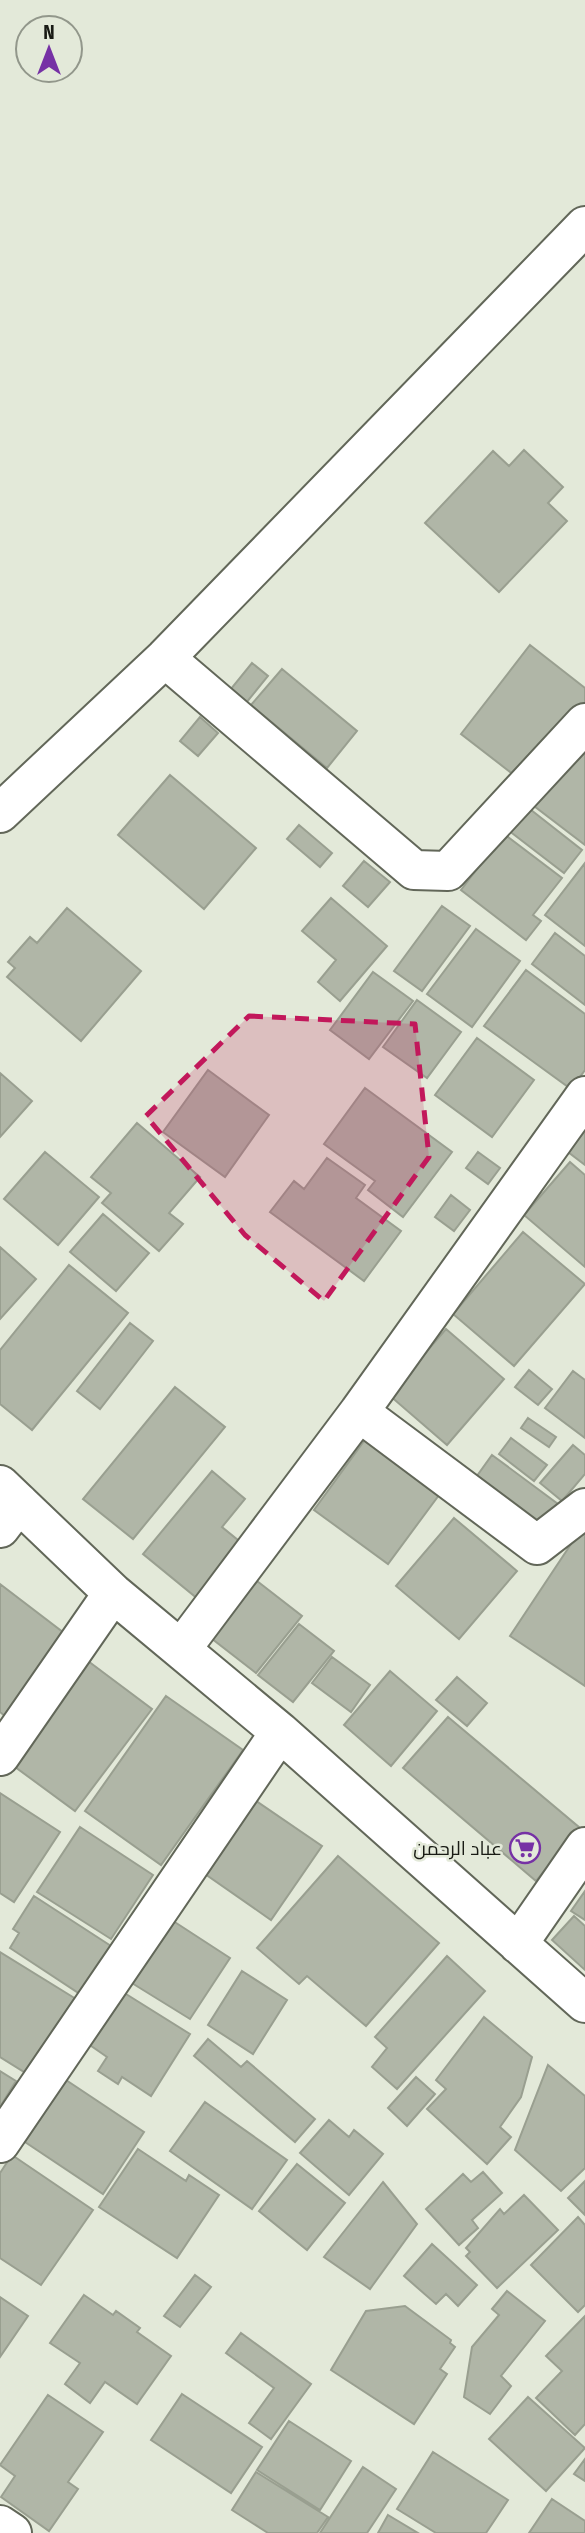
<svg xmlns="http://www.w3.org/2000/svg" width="585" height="2533" viewBox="0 0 585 2533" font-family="'Fira Sans Condensed',Cairo,sans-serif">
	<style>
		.building { fill: #b0b6a7; stroke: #999f90; stroke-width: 2 }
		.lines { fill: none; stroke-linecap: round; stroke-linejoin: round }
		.minor-casing { stroke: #626759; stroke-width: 42 }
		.minor { stroke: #fff; stroke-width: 38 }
		.marked { fill: #c2185b; fill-opacity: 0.2; stroke: #c2185b; stroke-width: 5; stroke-dasharray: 14 9; stroke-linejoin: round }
		.labels { text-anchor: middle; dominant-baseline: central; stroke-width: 5; stroke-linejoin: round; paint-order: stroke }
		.poi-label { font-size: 19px; fill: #191b15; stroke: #e3e9d9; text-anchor: end }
	</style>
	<rect width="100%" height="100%" fill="#e3e9d9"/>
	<path class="building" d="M524,450L563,487L548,503L567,521L499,592L425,523L493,451L509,466Z
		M530,645L585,688V702L523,782L461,734Z
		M252,663L268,676L246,703L230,690Z
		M282,669L357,731L327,768L251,705Z
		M200,717L218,733L198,756L180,741Z
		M578,748L585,753V845L534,806Z
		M170,775L256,848L204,909L118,835Z
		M526,806L582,850L564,873L508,830Z
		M299,825L332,853L320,867L287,839Z
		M504,834L562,878L533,915L541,921L526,940L461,890Z
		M364,861L390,882L368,907L343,886Z
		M585,863V946L545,915Z
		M331,898L387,946L340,1001L318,982L336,960L302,931Z
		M442,906L470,926L422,991L394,971Z
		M67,908L141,971L81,1041L7,977L15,968L8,962L30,937L37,943Z
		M476,929L520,961L472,1027L427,994Z
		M555,933L585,956V1005L532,964Z
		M526,970L585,1014V1070L571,1089L484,1026Z
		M373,972L413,1001L369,1059L330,1030Z
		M417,1000L461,1032L427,1078L383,1047Z
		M477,1038L534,1080L492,1137L435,1095Z
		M208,1070L269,1115L225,1177L163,1132Z
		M0,1073L32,1101L0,1137Z
		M365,1088L452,1152L403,1217L368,1190L375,1181L324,1144Z
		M137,1123L200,1177L169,1213L183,1224L159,1251L102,1203L111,1193L91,1177Z
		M585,1131V1165L568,1152Z
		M45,1152L99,1197L58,1245L4,1199Z
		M478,1152L500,1168L488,1184L466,1168Z
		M327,1158L365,1185L356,1198L401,1231L364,1281L270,1212L294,1181L304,1189Z
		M570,1162L585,1175V1267L524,1215Z
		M451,1195L470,1210L454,1231L435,1217Z
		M103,1214L149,1253L116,1291L70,1252Z
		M523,1232L585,1284L514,1366L453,1314Z
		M0,1247L36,1279L0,1319Z
		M69,1265L128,1313L32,1430L0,1404V1350Z
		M130,1323L153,1341L100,1409L77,1391Z
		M446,1329L504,1379L447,1445L389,1395Z
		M529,1370L552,1389L538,1405L515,1387Z
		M573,1371L585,1380V1438L545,1408Z
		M175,1387L225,1427L133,1539L83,1499Z
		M528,1418L556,1437L549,1447L521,1428Z
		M367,1437L442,1491L388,1564L314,1510Z
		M511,1438L547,1465L534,1481L499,1454Z
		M573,1445L585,1455V1474L562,1501L540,1483Z
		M492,1455L558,1504L540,1528L474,1480Z
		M212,1471L245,1499L222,1527L244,1545L198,1599L143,1554Z
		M454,1518L517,1571L459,1639L396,1586Z
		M585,1523V1686L510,1636Z
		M257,1581L302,1616L256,1673L211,1638Z
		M0,1584L68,1636L6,1717L0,1712Z
		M299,1624L334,1651L293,1702L258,1675Z
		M332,1657L370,1685L351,1712L312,1683Z
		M88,1661L152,1709L75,1811L11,1764Z
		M390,1671L437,1711L391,1766L344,1725Z
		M457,1677L487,1703L467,1726L436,1700Z
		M166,1696L243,1750L161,1865L85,1811Z
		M448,1717L580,1828L536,1881L403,1768Z
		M0,1793L60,1832L14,1902L0,1893Z
		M246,1794L322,1846L271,1920L195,1867Z
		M80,1827L153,1875L111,1939L37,1892Z
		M338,1856L439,1943L366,2026L307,1976L299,1984L257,1948Z
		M585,1891V1920L571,1911Z
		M34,1896L111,1946L80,1994L10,1948L19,1933L13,1929Z
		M574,1916L585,1926V1970L552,1940Z
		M167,1917L230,1958L190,2019L127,1980Z
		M0,1952L76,1999L29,2075L0,2057Z
		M447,1956L485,1991L397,2089L372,2067L387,2048L375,2037Z
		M242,1971L287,2000L253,2054L208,2025Z
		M118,1989L190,2034L151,2096L122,2077L118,2084L98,2071L107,2057L84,2041Z
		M484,2017L532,2057L521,2097L500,2127L511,2137L487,2164L427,2109L446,2089L436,2080Z
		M208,2039L241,2067L247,2061L315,2119L295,2142L194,2056Z
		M548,2065L585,2096V2168L561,2191L515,2150Z
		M0,2071L16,2081L0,2107Z
		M416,2077L435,2094L407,2126L388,2108Z
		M66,2080L144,2132L103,2194L25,2142Z
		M205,2102L287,2160L252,2209L170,2151Z
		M329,2120L349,2137L354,2130L383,2154L349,2195L300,2153Z
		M138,2149L186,2181L189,2175L219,2195L177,2258L99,2207Z
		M12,2155L93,2210L41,2285L0,2258V2173Z
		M297,2164L345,2203L307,2250L259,2211Z
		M483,2172L502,2193L472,2220L478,2228L459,2245L426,2209L463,2174L471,2182Z
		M585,2181V2215L568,2198Z
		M383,2182L417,2224L370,2289L324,2257Z
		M524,2195L558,2230L497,2288L466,2256L470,2252L466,2248L500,2209L504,2214Z
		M578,2217L585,2225V2305L578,2312L531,2265Z
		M432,2244L477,2285L458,2306L446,2294L436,2304L404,2276Z
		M195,2275L211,2287L180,2327L164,2316Z
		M507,2291L545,2321L501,2376L511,2386L490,2414L464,2397L472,2347L499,2315L492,2309Z
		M84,2295L113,2315L116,2311L140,2328L137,2332L171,2356L137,2404L105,2382L90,2403L65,2384L80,2363L50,2343Z
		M0,2297L28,2316L0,2357Z
		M405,2306L451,2340L450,2343L455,2347L440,2369L447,2374L414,2424L331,2370L366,2311Z
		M585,2316V2424L575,2435L536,2398L562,2371L546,2356Z
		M241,2333L311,2384L271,2439L249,2423L274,2388L226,2353Z
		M182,2394L262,2447L231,2493L151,2440Z
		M48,2395L103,2432L68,2482L78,2489L49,2531L1,2497L15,2476L0,2465Z
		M528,2397L585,2448L546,2491L489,2439Z
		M289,2421L351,2461L320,2510L257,2470Z
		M433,2452L508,2500L486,2533H436L397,2509Z
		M585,2459V2481L574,2474Z
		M363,2467L396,2489L367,2533H320Z
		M256,2472L328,2517L317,2533H268L232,2510Z
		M552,2499L585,2521V2533H529Z
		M388,2515L418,2533H378Z"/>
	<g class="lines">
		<g class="minor-casing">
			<path id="minor" d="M165,658L414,870L448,871L585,723
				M0,813L165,658L585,226
				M359,1412L537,1545L585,1508
				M0,1485L113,1593L280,1732L585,2003
				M0,1528L19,1503
				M182,1648L359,1412L585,1096
				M0,1756L113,1593
				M518,1944L585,1847
				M0,2143L280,1732
				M0,2525L12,2533"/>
		</g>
		<use href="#minor" class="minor"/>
	</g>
	<path class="marked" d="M249,1016L415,1024L429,1157L324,1301L245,1235L146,1116Z"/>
	<defs>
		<g id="supermarket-ring" transform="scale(1.575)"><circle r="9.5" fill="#e3e9d9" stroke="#7631a5" stroke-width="1.5"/><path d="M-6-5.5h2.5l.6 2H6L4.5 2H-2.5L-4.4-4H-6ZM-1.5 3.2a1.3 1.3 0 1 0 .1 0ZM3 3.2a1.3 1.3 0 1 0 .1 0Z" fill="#7631a5"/></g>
	</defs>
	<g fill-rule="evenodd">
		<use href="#supermarket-ring" x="525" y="1848"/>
	</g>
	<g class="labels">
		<g class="poi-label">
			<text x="502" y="1848">عباد الرحمن</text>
		</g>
	</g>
	<g transform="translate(49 49)"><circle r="33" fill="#e3e9d9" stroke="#92978b" stroke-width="2"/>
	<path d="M0-5L12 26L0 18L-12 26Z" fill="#7631a5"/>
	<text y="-10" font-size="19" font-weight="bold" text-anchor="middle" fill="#191b15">N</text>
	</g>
</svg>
